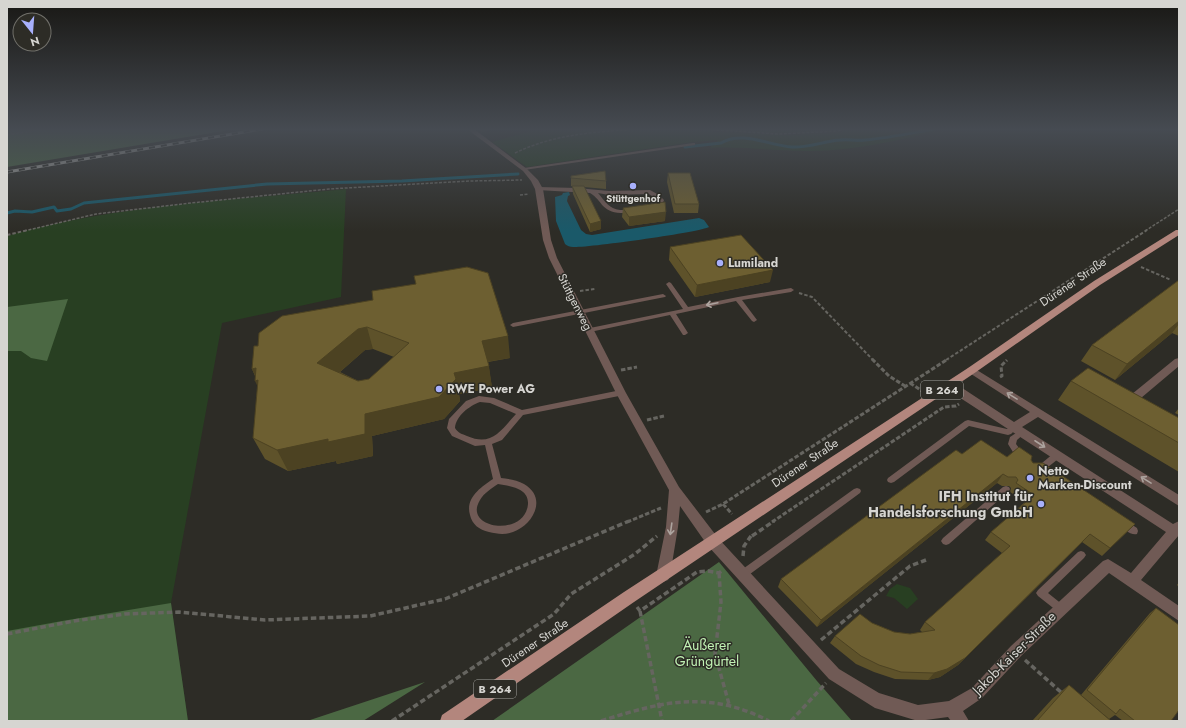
<svg xmlns="http://www.w3.org/2000/svg" width="1186" height="728" viewBox="0 0 1186 728" font-family="Jost,sans-serif">
	<style>
		.green { fill: #283f22 }
		.forest { fill: #4b6843 }
		.water { fill: #1a5969 }
		.lines { fill: none; stroke-linecap: round; stroke-linejoin: round }
		.stream { stroke: #1a5969; stroke-width: 3 }
		.path-far3 { stroke: #666560; stroke-width: 1.5; stroke-dasharray: 3 1.5; stroke-linecap: butt }
		.path-far2 { stroke: #666560; stroke-width: 2; stroke-dasharray: 3.5 2; stroke-linecap: butt }
		.path-far1 { stroke: #666560; stroke-width: 3; stroke-dasharray: 4.5 2; stroke-linecap: butt }
		.path { stroke: #666560; stroke-width: 3.5; stroke-dasharray: 5.5 3; stroke-linecap: butt }
		.lane { fill: #705a55; fill-rule: evenodd }
		.street { fill: #705a55; fill-rule: evenodd }
		.primary { fill: #b3867d; fill-rule: evenodd }
		.rail-casing { stroke: #aaa9a4; stroke-width: 3 }
		.rail { stroke: #2d2c26; stroke-width: 2; stroke-dasharray: 6; stroke-linecap: butt }
		.wall { fill: #5e522a; fill-rule: evenodd }
		.shaded-wall { fill: #4c4222 }
		.building { fill: #6d5f31; stroke: #4c4222; fill-rule: evenodd }
		.oneway { stroke: #ada49f }
		.poi-dot { fill: #a8b0fc; stroke: #2d2c26; stroke-width: 1.5 }
		.labels { text-anchor: middle; dominant-baseline: central; stroke-width: 3; stroke-linejoin: round; paint-order: stroke }
		.far-poi-label { font-size: 10px; font-weight: bold; fill: #d6d5d1; stroke: #2d2c26 }
		.shield { fill: #2d2c26; stroke: #a3a29e; stroke-width: 1 }
		.shield-label { font-size: 11px; font-weight: bold; fill: #d6d5d1 }
		.poi-label { font-size: 12px; font-weight: bold; fill: #d6d5d1; stroke: #2d2c26; text-anchor: start }
		.street-label { font-size: 12px; fill: #d6d5d1; stroke: #2d2c26 }
		.near-poi-label { font-size: 14px; font-weight: bold; fill: #d6d5d1; stroke: #2d2c26; text-anchor: end }
		.near-park-label { font-size: 14px; fill: #c1f2b4; stroke: #2d2c26 }
		.near-street-label { font-size: 14px; fill: #d6d5d1; stroke: #2d2c26 }
	</style>
	<rect width="100%" height="100%" fill="#2d2c26"/>
	<path class="green" d="M539,129H839L783,133L714,130L713,132L791,135L837,133L850,129H945C900,140 852,152 805,151C774,151 742,146 710,148L718,140L692,142L527,167L492,142Z
		M346,189L341,297L222,323L171,603L188,721H7V236C114,205 235,200 346,189Z
		M897,584L910,588L918,599L907,609L894,598L886,596L890,589Z"/>
	<path class="forest" d="M7,129H235L7,167Z
		M68,299L47,361L31,358L21,351H7V307Z
		M719,562L817,681L852,721H492Z
		M171,603L188,721H7V631L62,621Z
		M425,682L363,721H307Z"/>
	<path class="water" d="M569,192L570,195L568,196L567,201L581,230L586,234L592,235L699,218L704,220L709,227C701,232 587,248 573,247C570,247 567,246 565,244L556,221L555,197L562,195L563,193Z"/>
	<g class="lines">
		<path class="stream" d="M685,147L721,143C742,130 770,146 792,147C808,148 825,141 840,140C849,139 857,141 865,140C888,138 911,133 934,129
			M7,213L15,211L32,212L54,207L57,211L71,209L84,203L267,184L402,181L518,174"/>
		<path class="path-far3" d="M703,129L779,134L837,131L845,129
			M7,135L44,129
			M515,153C554,134 595,132 637,129
			M520,195L529,194
			M24,231L96,214L191,203L329,189L469,181L522,180
			M1145,231L1179,209"/>
		<path class="path-far2" d="M7,235L28,230
			M1141,267L1171,280
			M580,291L595,289
			M799,293L812,297L873,360
			M946,360L1147,230"/>
		<path class="path-far1" d="M872,359L889,376L905,386
			M621,370L637,367
			M1000,377L1002,376L1001,366L1007,360
			M910,383L922,391
			M647,420L664,416
			M723,504L732,514
			M706,512L723,504L948,359
			M627,522L661,508
			M772,522L944,407L956,406L959,404"/>
		<path class="path" d="M752,536L774,521
			M743,556L744,546L751,536
			M719,573L721,602L715,654L729,704
			M637,607L640,611L697,572L708,571L719,573L723,570
			M640,611L662,721
			M7,634L74,621L125,614L179,612L265,620L370,616L445,599L629,521
			M821,640L910,566L926,560
			M1025,660L1063,694
			M392,721L554,614L571,594L635,554L657,536
			M601,721C663,701 709,690 769,721
			M791,721L826,683"/>
		<path class="lane" d="M693,143H695V145L524,170L522,169L524,168Z
			M539,187L577,188L609,191L650,190L659,195L664,200L662,205L655,209L652,207L658,203V200L649,194L609,195L598,193C605,201 609,209 620,210C625,210 629,209 633,211C629,213 625,213 621,213C601,212 603,201 590,193L537,190L536,189Z
			M669,282L671,283L688,307L738,297L791,288L794,290L791,292L742,300L757,320L754,322L752,321L736,301L676,314L688,333L685,335H683L670,315L590,332L587,330L590,328L683,309L666,284Z
			M663,294L666,296L665,297L513,327L510,325L513,323Z
			M621,390L624,391L625,393L624,395L523,415L502,440L492,444L501,478C508,479 517,480 524,484C548,498 533,525 513,532C505,535 497,534 489,532C479,530 472,524 470,515C465,498 481,487 493,479L485,445L475,446L452,436L447,428L449,419L466,401L479,396L494,398L522,410ZM480,402L490,403L516,414C501,430 492,447 467,436C462,434 458,433 455,428C456,416 469,406 480,402ZM498,484C510,486 529,488 528,504C525,538 462,529 480,500C484,493 492,488 498,484Z
			M968,420L1007,429L1014,424L1017,425L1018,427L1011,434L1008,435L969,426L894,482L891,483L888,482L887,480L888,478L965,421Z
			M1022,429L1025,430L1026,432L1017,440L1016,444L1025,456L1024,458C1016,460 1012,450 1008,444L1010,437Z
			M1057,452L1060,453L1061,455L1060,457C1052,464 1045,472 1034,469L1033,467L1034,465L1042,463L1054,453Z
			M1006,486L1009,487L1010,489L1009,491L949,544L946,545L943,544L941,541L943,538L1003,487Z
			M857,488L860,489L861,491L860,493L746,577L743,578L740,577L738,574L740,571L854,489Z
			M1123,519L1137,528L1138,531L1137,534C1131,536 1122,528 1119,523L1120,520Z
			M1081,551L1084,552L1086,555L1084,558L1048,593L1063,605L1065,608L1063,611L1060,613L1057,611L1038,596L1036,593L1038,590L1078,552Z"/>
		<path class="street" d="M467,129H474L527,169L538,180L543,189L551,240L557,258L626,393L679,487L718,538L839,669L879,693L918,705L949,701L972,688L1011,646L1103,561L1108,559L1131,573L1166,532L945,388L944,385L945,382H953L1014,422L1030,412L968,372L967,370L968,368L972,367L1179,495V506L1038,417L1022,427L1173,524L1179,521V535L1141,580L1179,606V621L1109,573L1021,656L982,698L963,711L969,721H951L948,717L918,721L875,708L829,679L708,546L680,506L678,527L670,576L668,580L663,582L658,580L656,576L666,527L669,490L616,393L549,258L543,240L535,189L531,181L523,171Z
			M1179,358V366L1141,398L1145,407L1144,410H1136L1131,401L1132,394L1175,359Z"/>
		<path class="primary" d="M1176,230H1179V235L1100,285L976,372L634,602L462,721H440L442,715L624,592L968,368L1094,281Z"/>
		<g class="rail-casing">
			<path id="rail" d="M7,172L262,129"/>
		</g>
		<use href="#rail" class="rail"/>
	</g>
	<path class="wall" d="M478,129H495L482,132Z
		M668,173L699,204L698,213H674L667,182Z
		M571,176L606,181V189L584,187L601,229L590,232L573,194L572,186H571Z
		M623,208L665,221L629,226L622,217Z
		M670,247L770,282L695,297L669,260Z
		M1179,280V336L1172,333L1115,380L1081,361L1092,345Z
		M373,300L510,358L488,362L492,388L459,394L460,401L444,419L372,436L373,456L337,464L336,461L288,471L265,459L253,438L258,387L255,376L252,369L258,346ZM373,349L394,357L369,379L358,381L340,372L365,350Z
		M1071,381L1179,418V472L1058,400Z
		M1179,408V415L1175,413Z
		M962,454L1007,457L1031,460L1033,463L1135,524L1102,556L1082,542L958,665L940,677L928,680L895,679L874,672L856,664L830,643L835,636L872,623L894,632L910,634L922,632L920,630L925,622L1002,553L985,540L991,532L1025,502L1010,492L1011,488L1009,486H1002L997,483L817,627L778,587L781,579Z
		M1179,582V587L1177,585Z
		M1156,608L1171,721H1123L1115,715L1109,719L1081,695L1150,613Z
		M1069,685L1111,721H1032L1053,698Z"/>
	<path class="shaded-wall" d="M482,129H495L482,132Z
		M666,212L665,221L629,226V217Z
		M601,221V229L590,232V224Z
		M773,270L770,282L695,297L697,285Z
		M1179,321V324L1172,333L1115,380L1127,364Z
		M367,327L373,349L365,350L326,384L317,363L358,329Z
		M508,336L510,358L486,362L482,341Z
		M489,366L492,388L459,394L460,401L444,419L372,436L373,456L337,464L336,461L288,471L277,450L454,373Z
		M256,368L265,402L255,381L257,380L252,369Z
		M1003,474L997,483L817,627L821,620Z
		M1090,534L1082,542L958,665L940,677L928,680L934,673Z"/>
	<path class="building" d="M605,171L606,181L571,178V176Z
		M668,173H690L699,204H675Z
		M572,186H584L601,221L590,224Z
		M665,202L666,212L629,217L623,208Z
		M741,235L773,270L697,285L670,247Z
		M467,267L488,273L508,336L482,341L489,366L454,373L456,379L439,397L365,414V434L328,442V439L277,450L253,438L258,380L255,381L256,368L252,369L254,346H258L259,333L282,316L373,300L372,291L416,284L414,276ZM367,327L409,343L369,379L358,381L317,363L358,329Z
		M1179,280V321L1127,364L1092,345Z
		M1088,368L1179,418V443L1071,381Z
		M981,440L1007,457L1019,447L1032,456L1031,460L1033,463H1043L1135,524L1110,548L1090,534L965,658L947,669L934,673L901,672L879,665L861,656L835,636L860,614L872,623L894,632L910,634L935,630L925,622L1010,546L991,532L1034,495L1016,483L1018,480L1016,477H1008L1003,474L821,620L781,579L956,450L962,454Z
		M1156,608L1179,625V710L1171,721H1135L1120,709L1116,714L1087,690Z
		M1069,685L1111,721H1037Z"/>
	<defs><path id="oneway-shaft" d="M-6 0H5M1.5-3L5.5 0L1.5 3" fill="none" stroke-width="1.6" stroke-linecap="round" stroke-linejoin="round"/></defs>
	<g class="oneway">
		<use href="#oneway-shaft" transform="translate(712 304) rotate(168)"/>
		<use href="#oneway-shaft" transform="translate(1012 396) rotate(-148)"/>
		<use href="#oneway-shaft" transform="translate(1040 444) rotate(33)"/>
		<use href="#oneway-shaft" transform="translate(1146 480) rotate(-148)"/>
		<use href="#oneway-shaft" transform="translate(671 529) rotate(98)"/>
	</g>
	<linearGradient id="sky" x2="0" y2="1"><stop stop-color="#191815"/><stop offset="0.56" stop-color="#464b52"/><stop offset="1" stop-color="#464b52" stop-opacity="0"/></linearGradient>
	<rect width="1186" height="231" fill="url(#sky)"/>
	<g class="poi-dot">
		<circle cx="633" cy="186" r="4"/>
		<circle cx="720" cy="263" r="4"/>
		<circle cx="439" cy="389" r="4"/>
		<circle cx="1030" cy="478" r="4"/>
		<circle cx="1041" cy="504" r="4"/>
	</g>
	<g class="labels">
		<g class="far-poi-label">
			<text x="633" y="198">Stüttgenhof</text>
		</g>
		<g class="shield">
			<rect x="921" y="381" width="42" height="18" rx="3"/>
			<rect x="474" y="680" width="42" height="18" rx="3"/>
		</g>
		<g class="shield-label">
			<text x="942" y="390">B 264</text>
			<text x="495" y="689">B 264</text>
		</g>
		<g class="poi-label">
			<text x="728" y="263">Lumiland</text>
			<text x="447" y="389">RWE Power AG</text>
			<text x="1038" y="471">Netto<tspan x="1038" dy="14">Marken-Discount</tspan></text>
		</g>
		<g class="street-label">
			<text transform="translate(1073 282) rotate(-34)">Dürener Straße</text>
			<text transform="translate(575 302) rotate(63)">Stüttgenweg</text>
			<text transform="translate(805 463) rotate(-34)">Dürener Straße</text>
			<text transform="translate(535 643) rotate(-34)">Dürener Straße</text>
		</g>
		<g class="near-poi-label">
			<text x="1033" y="496">IFH Institut für<tspan x="1033" dy="16">Handelsforschung GmbH</tspan></text>
		</g>
		<g class="near-park-label">
			<text x="707" y="645">Äußerer<tspan x="707" dy="16">Grüngürtel</tspan></text>
		</g>
		<g class="near-street-label">
			<text transform="translate(1014 653) rotate(-45)">Jakob-Kaiser-Straße</text>
		</g>
	</g>
	<rect width="1186" height="728" fill="none" stroke="#d6d5d1" stroke-width="16"/>
	<g transform="translate(32 32) rotate(163)"><circle r="19" fill="#2d2c26" stroke="#71706a"/>
	<path d="M0-3L7 15L0 10L-7 15Z" fill="#a8b0fc"/>
	<text y="-6" font-size="11" font-weight="bold" text-anchor="middle" fill="#d6d5d1">N</text>
	</g>
</svg>
